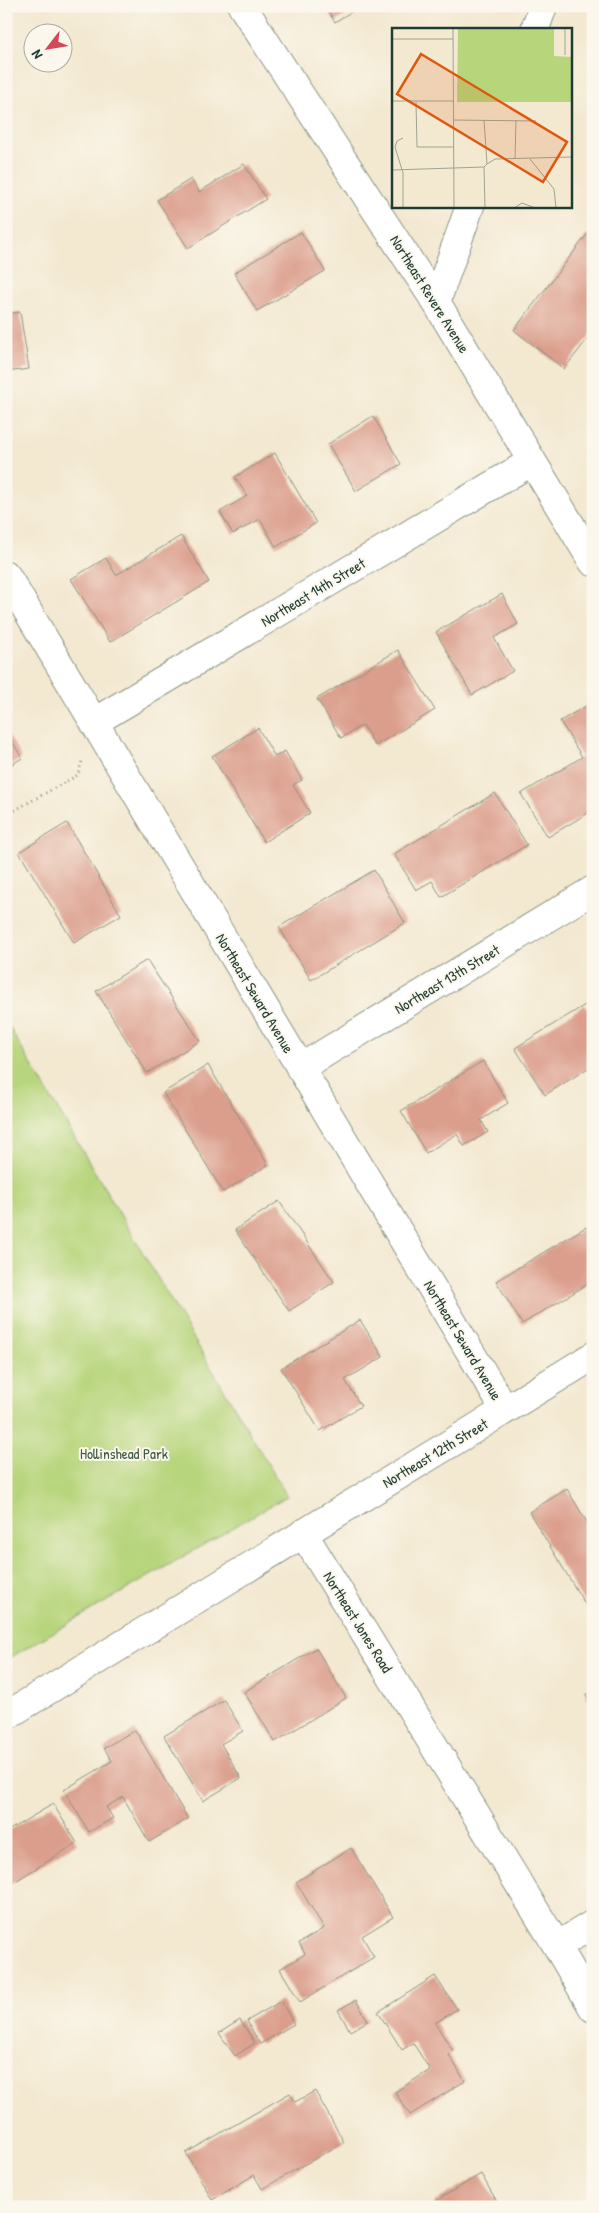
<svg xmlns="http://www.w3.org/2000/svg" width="599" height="2213" viewBox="0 0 599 2213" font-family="'Patrick Hand',sans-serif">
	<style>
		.green { fill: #b7d57b; stroke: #6b8958 }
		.building { fill: #db9e8c }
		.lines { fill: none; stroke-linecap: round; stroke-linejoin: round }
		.minor-casing { stroke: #899282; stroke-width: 30 }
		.path { stroke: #899282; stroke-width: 3; stroke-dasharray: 1 4; stroke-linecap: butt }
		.minor { stroke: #fff; stroke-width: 28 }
		.labels { text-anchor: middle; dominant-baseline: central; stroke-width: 4; stroke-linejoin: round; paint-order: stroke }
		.street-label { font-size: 15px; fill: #1f3d34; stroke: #fbf7ec }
		.park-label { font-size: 15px; fill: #3d5b42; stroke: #fbf7ec }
		.inset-road { fill: none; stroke: #9ea492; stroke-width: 1 }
		.view { fill: #de580e; fill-opacity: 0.15; stroke: #de580e; stroke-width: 2.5 }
		.inset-edge { fill: none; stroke: #1f3d34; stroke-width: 2.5 }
	</style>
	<rect width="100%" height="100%" fill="#fbf7ec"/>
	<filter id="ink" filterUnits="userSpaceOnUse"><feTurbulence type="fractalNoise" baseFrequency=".02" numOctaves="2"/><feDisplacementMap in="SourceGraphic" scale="10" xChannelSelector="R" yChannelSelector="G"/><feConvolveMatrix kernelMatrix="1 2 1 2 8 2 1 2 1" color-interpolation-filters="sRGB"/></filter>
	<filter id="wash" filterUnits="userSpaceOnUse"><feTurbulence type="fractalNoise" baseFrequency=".0096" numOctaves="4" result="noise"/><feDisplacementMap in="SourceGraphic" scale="20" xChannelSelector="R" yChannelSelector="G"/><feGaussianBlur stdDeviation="1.12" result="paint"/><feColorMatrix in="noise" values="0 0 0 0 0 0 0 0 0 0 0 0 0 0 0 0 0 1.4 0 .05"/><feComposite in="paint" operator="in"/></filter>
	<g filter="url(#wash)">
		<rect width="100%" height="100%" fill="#f3e8d0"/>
		<path class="green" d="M6,1022L287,1496L6,1660Z"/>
		<g id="blocks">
			<path class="building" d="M325,6H360L335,22Z
				M244,164L266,199L188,248L157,200L191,179L199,192Z
				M301,232L325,271L257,311L234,273Z
				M589,232L593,235V332L564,369L514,330Z
				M20,312L29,369L6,372V314Z
				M373,416L401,464L356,491L328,444Z
				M275,453L316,523L276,547L260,519L233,534L220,512L247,496L235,477Z
				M181,536L209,582L110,642L71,579L106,558L116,575Z
				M502,594L518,624L494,638L513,671L472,695L436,632Z
				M398,650L435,710L375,746L363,725L341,738L317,699Z
				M593,702V810L548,837L521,794L582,757L560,721Z
				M258,728L275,757L285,751L302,780L293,785L310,813L264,842L212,756Z
				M6,731L22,758L6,768Z
				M495,793L527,845L441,897L432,881L416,890L394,854Z
				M67,823L121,915L74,943L19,852Z
				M374,870L405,923L311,980L279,927Z
				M147,960L200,1041L147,1073L96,991Z
				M585,1005L593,1016V1065L545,1095L515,1048Z
				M483,1061L508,1103L481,1120L488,1132L464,1146L457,1134L426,1153L401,1111Z
				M208,1065L268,1165L223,1192L163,1093Z
				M279,1201L334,1282L289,1311L235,1230Z
				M586,1227L593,1238V1281L522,1324L496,1281Z
				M360,1320L383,1357L345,1380L361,1406L320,1431L281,1368Z
				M567,1489L593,1532V1606L588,1609L529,1512Z
				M316,1648L346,1698L275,1742L244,1692Z
				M593,1691V1705L586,1695Z
				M224,1700L243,1731L221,1744L241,1778L203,1801L164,1736Z
				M135,1730L188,1819L149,1842L123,1797L106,1807L113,1818L89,1832L64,1790L112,1761L104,1748Z
				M53,1804L77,1843L6,1887V1832Z
				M351,1848L393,1917L362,1936L374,1957L300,2002L280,1969L305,1954L299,1943L324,1928L296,1882Z
				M435,1976L457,2009L435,2023L453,2051L449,2055L465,2081L410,2115L395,2092L430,2070L413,2043L402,2050L378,2012Z
				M356,2000L368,2021L350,2031L338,2010Z
				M281,2001L294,2024L260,2044L247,2021Z
				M240,2020L255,2043L235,2056L219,2033Z
				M315,2091L344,2142L262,2189L254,2175L212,2200L186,2153L290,2093L295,2102Z
				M481,2174L500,2207H437L434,2202Z"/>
		</g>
	</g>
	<g filter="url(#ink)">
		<use href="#blocks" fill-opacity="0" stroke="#899282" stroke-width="1"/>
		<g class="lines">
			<g class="minor-casing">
				<path id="minor" d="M242,6L436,302L593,562
					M535,29L543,6
					M436,302L470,206
					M6,575L505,1410
					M94,722L531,462
					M300,1068L593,890
					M303,1533L557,1946L593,2008
					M6,1716L593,1356
					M557,1946L593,1924"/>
			</g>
			<path class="path" d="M6,815L78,775L82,761"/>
			<use href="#minor" class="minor"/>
		</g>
	</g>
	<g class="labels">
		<g class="street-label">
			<text transform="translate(430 294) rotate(58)">Northeast Revere Avenue</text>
			<text transform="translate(313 592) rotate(-31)">Northeast 14th Street</text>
			<text transform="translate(447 979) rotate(-31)">Northeast 13th Street</text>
			<text transform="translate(255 993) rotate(59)">Northeast Seward Avenue</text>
			<text transform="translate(463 1340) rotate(59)">Northeast Seward Avenue</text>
			<text transform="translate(435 1453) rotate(-31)">Northeast 12th Street</text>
			<text transform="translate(358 1622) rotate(58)">Northeast Jones Road</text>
		</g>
		<g class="park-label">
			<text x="124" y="1453">Hollinshead Park</text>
		</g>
	</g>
	<g transform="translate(392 28)">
		<rect width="180" height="180" fill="#f3e8d0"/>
		<path d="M66,0H162V28L180,29V74H65Z" fill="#b7d57b"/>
		<path class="inset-road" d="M61,0L62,180M173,0V27M0,11H61M0,73H62M24,74L25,119H62M62,92L144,93M92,92L95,136L92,139L93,180M11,110L5,113L3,119L11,145V180M123,131L124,92M138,131L162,161L164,180M95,136L103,131L180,129M0,142L92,139M122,180L130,175L143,180"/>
		<path class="view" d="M29,26L175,114L151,154L5,66Z"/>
		<rect width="180" height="180" class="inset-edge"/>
	</g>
	<rect width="599" height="2213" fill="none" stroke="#fbf7ec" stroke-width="25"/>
	<g transform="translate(48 48) rotate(239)"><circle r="24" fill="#fbf7ec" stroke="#a3ada2"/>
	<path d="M0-4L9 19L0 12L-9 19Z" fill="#d1495b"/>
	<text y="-8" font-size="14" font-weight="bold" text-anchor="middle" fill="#1f3d34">N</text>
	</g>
</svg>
